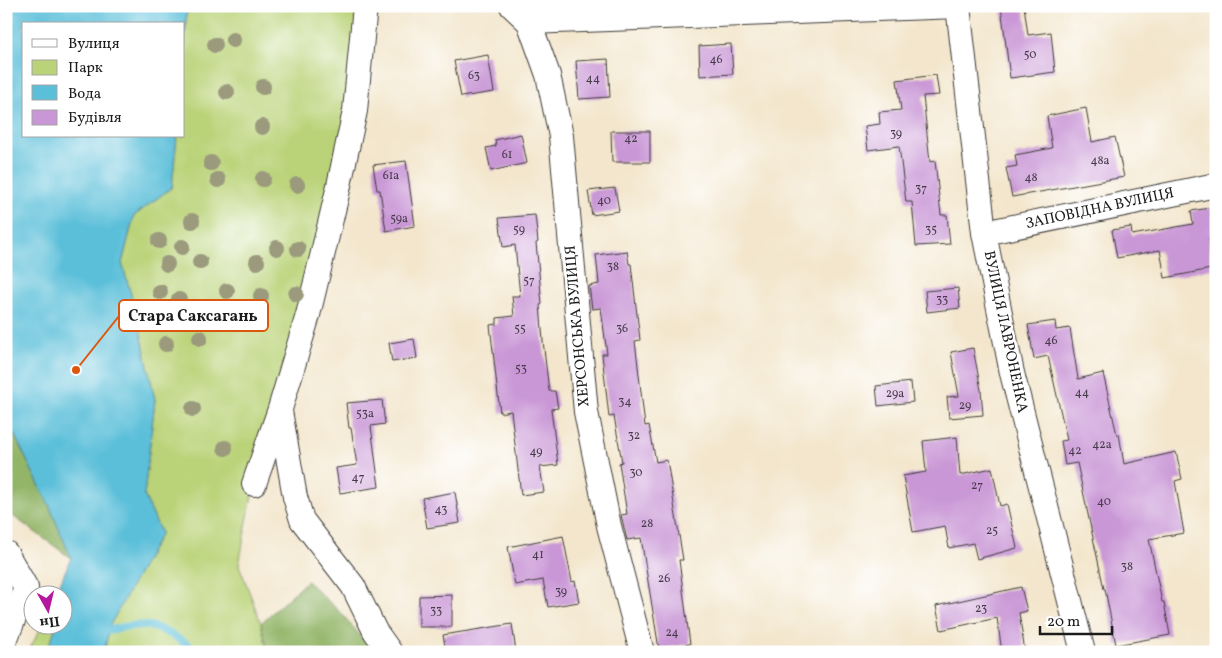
<svg xmlns="http://www.w3.org/2000/svg" width="1222" height="658" viewBox="0 0 1222 658" font-family="Vollkorn,serif">
	<style>
		.green { fill: #bad378; stroke: #6b784a }
		.forest { fill: #93b568; stroke: #586842 }
		.water { fill: #5bbfd9; stroke: #3c6e7a }
		.lines { fill: none; stroke-linecap: round; stroke-linejoin: round }
		.stream { stroke: #5bbfd9; stroke-width: 8 }
		.building { fill: #c997d6 }
		.minor-casing { stroke: #3c3a36; stroke-width: 26 }
		.minor { stroke: #fff; stroke-width: 24 }
		.tree { fill: #9b9a7d }
		.labels { text-anchor: middle; dominant-baseline: central; stroke-width: 4.5; stroke-linejoin: round; paint-order: stroke }
		.number-label { font-size: 12px; fill: #473b4a }
		.street-label { font-size: 15px; fill: #1c1c1c; stroke: #fff }
		.leader { fill: none; stroke: #de560d; stroke-width: 2 }
		.callout-dot { fill: #de560d; stroke: #fff; stroke-width: 2 }
		.callout { fill: #fff; stroke: #de560d; stroke-width: 2 }
		.callout-label { font-size: 16px; text-anchor: middle; font-weight: bold; fill: #1c1c1c }
	</style>
	<rect width="100%" height="100%" fill="#fff"/>
	<filter id="ink" filterUnits="userSpaceOnUse"><feTurbulence type="fractalNoise" baseFrequency=".02" numOctaves="2"/><feDisplacementMap in="SourceGraphic" scale="10" xChannelSelector="R" yChannelSelector="G"/><feConvolveMatrix kernelMatrix="1 2 1 2 8 2 1 2 1" color-interpolation-filters="sRGB"/></filter>
	<filter id="wash" filterUnits="userSpaceOnUse"><feTurbulence type="fractalNoise" baseFrequency=".0096" numOctaves="4" result="noise"/><feDisplacementMap in="SourceGraphic" scale="20" xChannelSelector="R" yChannelSelector="G"/><feGaussianBlur stdDeviation="1.12" result="paint"/><feColorMatrix in="noise" values="0 0 0 0 0 0 0 0 0 0 0 0 0 0 0 0 0 1.4 0 .05"/><feComposite in="paint" operator="in"/></filter>
	<g filter="url(#wash)">
		<rect width="100%" height="100%" fill="#f3e6cc"/>
		<path class="green" d="M187,6H365L355,111L254,484L239,565L261,623L268,652H104L110,625L161,533L144,495L155,400L138,319L122,263L134,216L172,187L177,136H184V58Z
			M42,626H56L48,650L47,652H28Z"/>
		<path class="forest" d="M6,418L49,505L71,558L6,511Z
			M307,581L341,613L374,652H268L261,623Z"/>
		<path class="water" d="M6,6H187L184,58V24H24V136H177L172,187L134,216L122,263L138,319L155,400L144,495L161,533L110,625L104,652H47L56,626H62V596L55,595L71,558L49,505L6,418Z"/>
		<g class="lines">
			<path class="stream" d="M99,633C115,628 133,624 149,626C164,628 186,643 197,652"/>
		</g>
		<g id="blocks">
			<path class="building" d="M1001,6H1024L1028,35L1051,32L1055,72L1010,78Z
				M731,44L733,74L700,76L699,46Z
				M488,55L494,92L461,97L454,61Z
				M608,59L610,97L579,99L576,61Z
				M936,75L939,95L923,96L930,162L935,161L941,215H947L950,244L916,246L912,202H906L899,146L868,150L865,126L880,124L879,112L901,110L897,80Z
				M1086,108L1092,142L1115,137L1124,177L1012,197L1006,168L1017,166L1015,155L1052,148L1047,116Z
				M611,131H650V162H612Z
				M521,134L527,163L491,171L486,148L496,146L495,140Z
				M406,161L415,226L386,231L380,190H377L373,165Z
				M615,188L619,211L592,215L588,191Z
				M1216,207V237L1209,238L1211,269L1165,278L1160,250L1117,258L1112,230L1131,227L1132,235L1193,224L1191,211Z
				M535,215L538,242L536,243L542,304L540,305L543,341L549,391H555L558,408L551,409L558,465L540,467L544,492L521,495L511,411L500,413L490,325L497,324V318L514,316L512,296H520L515,245L503,247L499,218Z
				M627,251L629,264H631L640,340L635,341L645,426L649,425L656,462L667,460L683,560H679L690,644L659,649L641,538L627,540L621,515L627,514L619,463L622,462L614,416L609,417L602,354H607L601,308L592,309L589,286L599,284L596,255Z
				M958,288L960,308L927,312L925,291Z
				M1055,321L1056,330L1070,328L1078,379L1103,373L1117,435L1119,434L1124,464L1176,452L1182,479L1175,481L1184,533L1149,539L1162,602H1164L1170,635L1116,645L1105,589H1104L1077,463L1065,465L1061,441L1067,440L1048,356L1034,359L1028,325Z
				M414,339L417,358L392,362L389,343Z
				M973,348L981,390L983,415L949,418L947,397L959,396L951,352Z
				M911,382L913,402L878,406L876,386Z
				M382,400L385,424L371,426L379,487L340,493L336,468L357,465L351,428H349L346,403Z
				M957,437L960,475L992,468L1000,506L1007,504L1017,548L977,559L973,543L949,548L945,526L913,532L903,476L926,472L923,441Z
				M455,492L460,523L427,528L422,498Z
				M563,536L572,582L575,581L579,602L548,607L543,580L515,585L508,547Z
				M1021,587L1027,611L1019,613L1025,652H1002L997,618L941,630L936,606Z
				M452,595V627H419V596Z
				M512,624L516,652H446L443,635Z"/>
		</g>
	</g>
	<g filter="url(#ink)">
		<use href="#blocks" fill-opacity="0" stroke="#3c3a36" stroke-width="1"/>
		<g class="lines">
			<g class="minor-casing">
				<path id="minor" d="M512,6L529,22L548,75L561,136L586,412L609,526L642,652
					M958,6L984,233L1012,373L1083,652
					M529,22L958,6
					M984,233L1216,185
					M280,411L295,497L302,520L353,586L375,631L390,652
					M254,484L280,409L308,315L338,190L355,111L365,6
					M6,553L26,588L6,638"/>
			</g>
			<use href="#minor" class="minor"/>
		</g>
		<g class="tree">
			<circle cx="233" cy="40" r="8"/>
			<circle cx="215" cy="45" r="8"/>
			<circle cx="263" cy="87" r="8"/>
			<circle cx="227" cy="92" r="8"/>
			<circle cx="262" cy="127" r="8"/>
			<circle cx="211" cy="163" r="8"/>
			<circle cx="263" cy="179" r="8"/>
			<circle cx="218" cy="180" r="8"/>
			<circle cx="297" cy="185" r="8"/>
			<circle cx="192" cy="221" r="8"/>
			<circle cx="159" cy="241" r="8"/>
			<circle cx="182" cy="247" r="8"/>
			<circle cx="277" cy="248" r="8"/>
			<circle cx="298" cy="249" r="8"/>
			<circle cx="200" cy="262" r="8"/>
			<circle cx="257" cy="262" r="8"/>
			<circle cx="167" cy="264" r="8"/>
			<circle cx="227" cy="291" r="8"/>
			<circle cx="160" cy="292" r="8"/>
			<circle cx="296" cy="294" r="8"/>
			<circle cx="261" cy="296" r="8"/>
			<circle cx="179" cy="300" r="8"/>
			<circle cx="200" cy="338" r="8"/>
			<circle cx="166" cy="344" r="8"/>
			<circle cx="193" cy="409" r="8"/>
			<circle cx="225" cy="448" r="8"/>
		</g>
	</g>
	<g class="labels">
		<g class="number-label">
			<text x="1030" y="55">50</text>
			<text x="716" y="60">46</text>
			<text x="474" y="76">63</text>
			<text x="593" y="79">44</text>
			<text x="896" y="134">39</text>
			<text x="631" y="139">42</text>
			<text x="507" y="155">61</text>
			<text x="1100" y="161">48а</text>
			<text x="391" y="176">61а</text>
			<text x="1031" y="178">48</text>
			<text x="921" y="189">37</text>
			<text x="604" y="201">40</text>
			<text x="399" y="219">59а</text>
			<text x="519" y="230">59</text>
			<text x="931" y="230">35</text>
			<text x="613" y="267">38</text>
			<text x="529" y="281">57</text>
			<text x="942" y="300">33</text>
			<text x="520" y="329">55</text>
			<text x="622" y="329">36</text>
			<text x="1051" y="341">46</text>
			<text x="521" y="369">53</text>
			<text x="1082" y="393">44</text>
			<text x="895" y="394">29а</text>
			<text x="625" y="402">34</text>
			<text x="965" y="406">29</text>
			<text x="365" y="414">53а</text>
			<text x="634" y="436">32</text>
			<text x="1102" y="445">42а</text>
			<text x="1075" y="451">42</text>
			<text x="536" y="452">49</text>
			<text x="636" y="473">30</text>
			<text x="358" y="478">47</text>
			<text x="977" y="486">27</text>
			<text x="1104" y="502">40</text>
			<text x="441" y="510">43</text>
			<text x="647" y="524">28</text>
			<text x="992" y="531">25</text>
			<text x="538" y="555">41</text>
			<text x="1127" y="567">38</text>
			<text x="664" y="579">26</text>
			<text x="561" y="592">39</text>
			<text x="981" y="609">23</text>
			<text x="436" y="611">33</text>
			<text x="672" y="633">24</text>
		</g>
		<g class="street-label">
			<text transform="translate(1100 209) rotate(-12)">ЗАПОВІДНА ВУЛИЦЯ</text>
			<text transform="translate(578 326) rotate(-95)">ХЕРСОНСЬКА ВУЛИЦЯ</text>
			<text transform="translate(1005 332) rotate(78)">ВУЛИЦЯ ЛАВРОНЕНКА</text>
		</g>
	</g>
	<path class="leader" d="M76 370L119 316"/>
	<circle class="callout-dot" cx="76" cy="370" r="5"/>
	<rect class="callout" x="119" y="300" width="149" height="31" rx="5"/>
	<g class="callout-label">
		<text x="193" y="321">Стара Саксагань</text>
	</g>
	<rect width="1222" height="658" fill="none" stroke="#fff" stroke-width="25"/>
	<rect x="22" y="22" width="162" height="115" fill="#ffffff" stroke="#a4a4a4"/>
	<rect x="32" y="39" width="25" height="8" fill="#ffffff" stroke="#a4a4a4"/>
	<text x="68" y="48" font-size="15" fill="#1c1c1c">Вулиця</text>
	<rect x="32" y="60" width="25" height="15" fill="#bad378" stroke="#a4a4a4"/>
	<text x="68" y="72" font-size="15" fill="#1c1c1c">Парк</text>
	<rect x="32" y="85" width="25" height="15" fill="#5bbfd9" stroke="#a4a4a4"/>
	<text x="68" y="98" font-size="15" fill="#1c1c1c">Вода</text>
	<rect x="32" y="110" width="25" height="15" fill="#c997d6" stroke="#a4a4a4"/>
	<text x="68" y="122" font-size="15" fill="#1c1c1c">Будівля</text>
	<g transform="translate(48 610) rotate(172)"><circle r="24" fill="#ffffff" stroke="#a4a4a4"/>
	<path d="M0-4L9 19L0 12L-9 19Z" fill="#b5179e"/>
	<text y="-8" font-size="14" font-weight="bold" text-anchor="middle" fill="#1c1c1c">Пн</text>
	</g>
	<path d="M1040 626v8h72v-8" fill="none" stroke="#1c1c1c" stroke-width="2.5"/>
	<text x="1047" y="626" font-size="15" fill="#1c1c1c" stroke="#ffffff" stroke-width="4" paint-order="stroke">20 m</text>
</svg>
